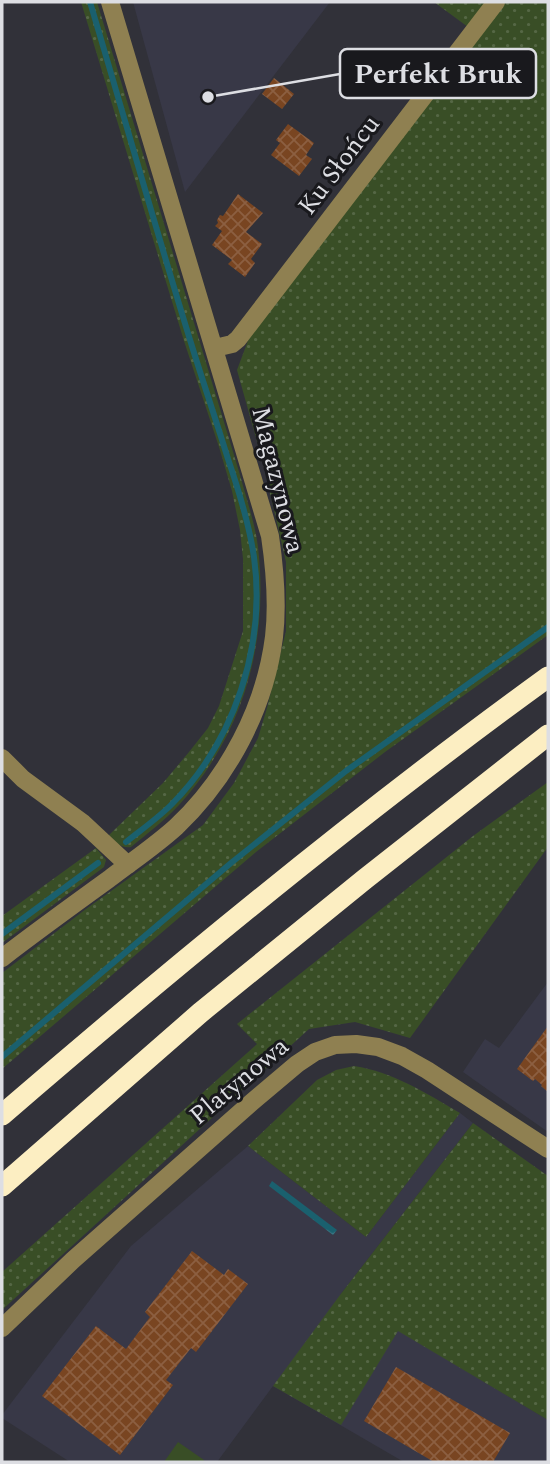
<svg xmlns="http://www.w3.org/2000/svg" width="550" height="1464" viewBox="0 0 550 1464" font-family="Spectral,serif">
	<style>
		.built { fill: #383847 }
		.grass { fill: url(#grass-dots) }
		.green { fill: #394e26 }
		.water { fill: url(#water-ripples) }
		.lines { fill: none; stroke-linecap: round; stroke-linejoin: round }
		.stream { stroke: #1a606e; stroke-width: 6 }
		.building { fill: url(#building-cross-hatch) }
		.minor { stroke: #8f8051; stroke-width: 18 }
		.highway { stroke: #fceec2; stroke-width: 21 }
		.labels { text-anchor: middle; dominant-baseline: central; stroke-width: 6; stroke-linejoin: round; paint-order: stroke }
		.street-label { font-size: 26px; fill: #dddee3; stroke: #19191d }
		.leader { fill: none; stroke: #dddee3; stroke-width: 2.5 }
		.callout-dot { fill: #dddee3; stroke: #19191d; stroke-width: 2.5 }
		.callout { fill: #19191d; stroke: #dddee3; stroke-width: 2.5 }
		.callout-label { font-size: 28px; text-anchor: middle; font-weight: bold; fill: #dddee3 }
	</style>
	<defs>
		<pattern id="grass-dots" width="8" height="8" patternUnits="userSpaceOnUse" patternTransform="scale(1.75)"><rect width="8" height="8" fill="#394e26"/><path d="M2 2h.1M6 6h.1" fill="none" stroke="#556745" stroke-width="1.8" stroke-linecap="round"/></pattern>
		<pattern id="water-ripples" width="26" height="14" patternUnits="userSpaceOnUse" patternTransform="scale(1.75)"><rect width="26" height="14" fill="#1a606e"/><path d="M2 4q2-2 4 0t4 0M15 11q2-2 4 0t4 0" fill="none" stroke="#3b7683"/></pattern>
		<pattern id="building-cross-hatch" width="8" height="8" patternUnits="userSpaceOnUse" patternTransform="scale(1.75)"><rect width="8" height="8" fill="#794521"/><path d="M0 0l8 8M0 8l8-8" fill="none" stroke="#8c5f41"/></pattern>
	</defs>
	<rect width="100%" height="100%" fill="#313139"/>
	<path class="built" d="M133,2H330L185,192Z
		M548,982V1132L463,1072L485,1039L499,1048Z
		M460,1113L473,1123L340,1295L548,1420V1462H404L273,1386L217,1462H70L2,1418V1415L131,1246L248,1146L366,1237Z"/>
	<path class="grass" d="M81,2H97L240,475C246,498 255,523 258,547C269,641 244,734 179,805C165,820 148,833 131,847C121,849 116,842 109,835L163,783L189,752L208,728L219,706L243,631V559L240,530L232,491L219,447L184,341Z
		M434,2H488L468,27Z
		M505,2H548V635L385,752L256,852L2,1069V973L86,909L203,825L234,783L258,738L267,708L286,631V562L263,463L237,370L249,338Z
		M548,782V847L410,1038L355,1022L309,1029L2,1310V1272L257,1044L237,1024L473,836Z
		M96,848L106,860L104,867L2,943V916Z
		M354,1066C393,1072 426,1093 460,1113L366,1237L248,1146L317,1080L336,1070Z
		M473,1123L548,1176V1420L398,1331L341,1425L273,1386L340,1295Z"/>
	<path class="green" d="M178,1442L204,1460L203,1462H164Z"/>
	<path class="water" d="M272,1181L337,1230L333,1235L269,1186Z"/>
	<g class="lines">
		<path class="stream" d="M90,2C124,116 156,230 191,343C203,382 216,420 228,459C239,491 249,523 254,557C266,645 235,741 171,805C158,818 141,830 126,842
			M2,934L98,863
			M2,1057L231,863L346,771L548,627"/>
	</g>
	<path class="building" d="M274,78L294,94L282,109L262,94Z
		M288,124L314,143L306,155L312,159L299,176L271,155L280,143L276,140Z
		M238,194L263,213L246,232L262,244L251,259L255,263L245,277L228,264L232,260L212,245L222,231L215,226L218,223L217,220L220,215L223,216Z
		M548,1026V1092L541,1086L542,1085L535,1079L533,1081L517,1069Z
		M192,1251L224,1275L228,1269L248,1284L196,1352L191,1348L166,1380L173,1385L120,1455L42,1396L96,1326L126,1349L150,1317L145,1312Z
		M396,1367L510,1433L493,1462H434L364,1421Z"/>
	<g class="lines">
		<path class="minor" d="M215,348L232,344L238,339L496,2
			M2,758L23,779L83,823L128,865
			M2,958C37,931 73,905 109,879C131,862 155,846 176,827C228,778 265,708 274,637C278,603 275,570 270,536L110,2
			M2,1328L73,1260L252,1102L297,1064L315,1052L335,1045L356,1044L378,1047L402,1056L427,1070L548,1149"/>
		<path class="highway" d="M2,1115C178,963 359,814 548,677
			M2,1186L200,1013L365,879L548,735"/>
	</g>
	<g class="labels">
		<g class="street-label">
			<text transform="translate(339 165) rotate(-53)">Ku Słońcu</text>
			<text transform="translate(278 480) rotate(76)">Magazynowa</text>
			<text transform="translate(239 1081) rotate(-40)">Platynowa</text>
		</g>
	</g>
	<path class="leader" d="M208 97L340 74"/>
	<circle class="callout-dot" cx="208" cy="97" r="7"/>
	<rect class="callout" x="340" y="49" width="196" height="49" rx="7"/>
	<g class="callout-label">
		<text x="438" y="83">Perfekt Bruk</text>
	</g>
	<rect width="550" height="1464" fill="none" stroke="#dddee3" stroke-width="7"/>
</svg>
